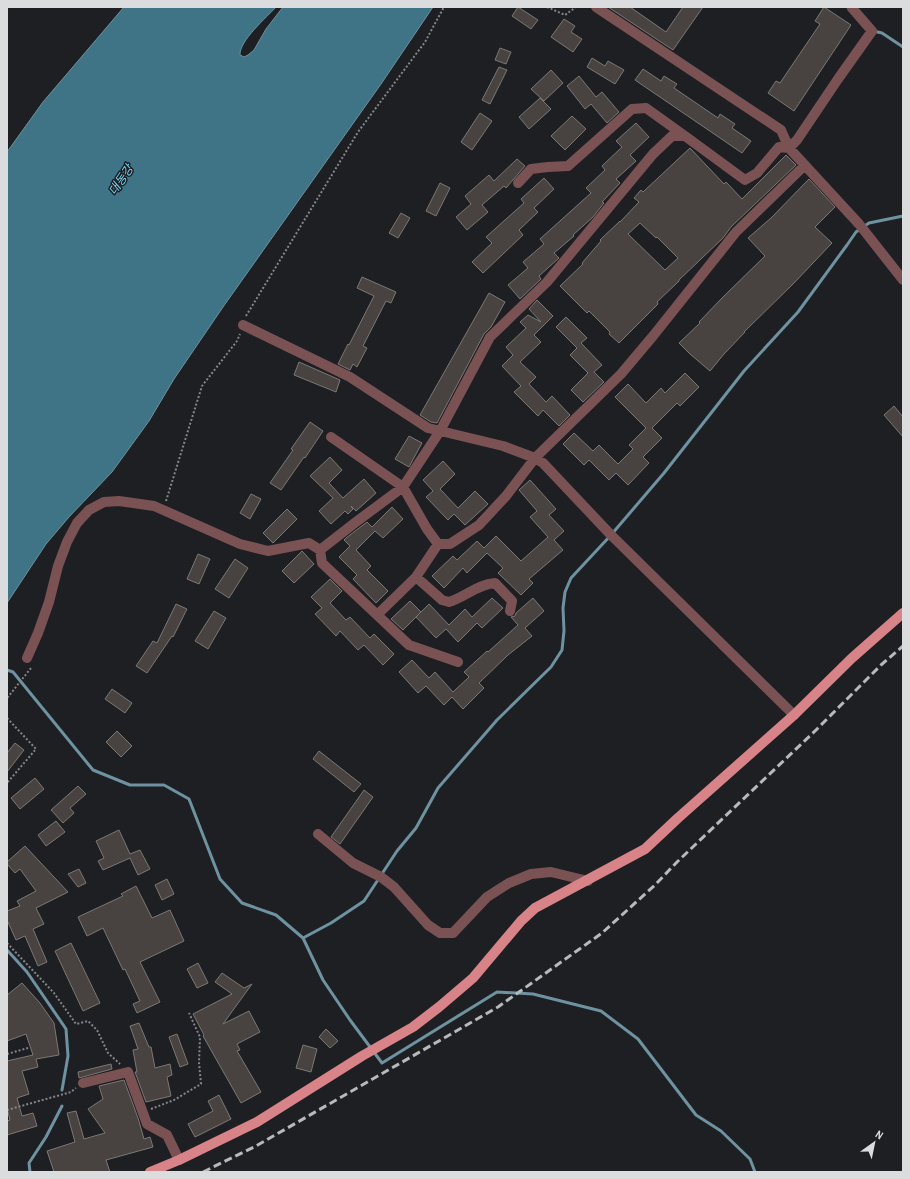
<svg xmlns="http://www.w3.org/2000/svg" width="910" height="1179" viewBox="0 0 910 1179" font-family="'Archivo Narrow','Noto Sans KR',sans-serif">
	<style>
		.water { fill: #3f7386; stroke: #6e92a0 }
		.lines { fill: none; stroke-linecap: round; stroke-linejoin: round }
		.stream { stroke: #6e92a0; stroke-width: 3 }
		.building { fill: #484340; stroke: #7c7874; fill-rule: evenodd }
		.path { stroke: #848689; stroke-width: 2; stroke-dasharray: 2 2; stroke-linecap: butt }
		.minor { stroke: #7b5254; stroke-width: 10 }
		.primary { stroke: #d88388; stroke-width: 10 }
		.rail { stroke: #b7b9bb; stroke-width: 3; stroke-dasharray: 8 4; stroke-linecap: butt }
		.labels { text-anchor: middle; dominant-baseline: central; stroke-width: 3; stroke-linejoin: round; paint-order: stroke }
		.water-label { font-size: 12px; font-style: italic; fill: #7fd5f4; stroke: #1d1f23 }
	</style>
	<rect width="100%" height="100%" fill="#1d1f23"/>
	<path class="water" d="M124,7H276C267,17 239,41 240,55L244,57L248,55L254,50L266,29L283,7H433L381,84L223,307L174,379L149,421L112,472L69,517L46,544L7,603V152L43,102Z"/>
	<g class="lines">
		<path class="stream" d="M873,31L882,33L903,47
			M7,670L13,672L93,770L130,785H164L189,799L220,879L242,903L276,915L303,938L323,980L350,1020L382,1063L497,992L533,994L601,1011L638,1039L696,1115L721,1131L750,1159L755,1172
			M303,938L331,923L364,901L397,851L416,828L438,788L497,720L551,667L562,650L564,631L563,608L565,592L571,578L611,535L664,473L744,371L798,312L847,245L856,232L869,223L903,216
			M7,950L27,972L66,1029L68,1056L62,1090
			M30,1172L29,1163L46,1137L62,1106"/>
	</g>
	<path class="building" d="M518,7L538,20L531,29L512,16Z
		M608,7H630L666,32L683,7H703L673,50Z
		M824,7L851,25L794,111L768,93L776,81L780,83L820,24L815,21Z
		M564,19L575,26L571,32L582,39L573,52L551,37Z
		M500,48L511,52L506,64L495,60Z
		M592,58L605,66L608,61L624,70L615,84L587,67Z
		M499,67L507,70L490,104L482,100Z
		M643,69L661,81L664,76L677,84L674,88L718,118L720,114L735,124L732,128L751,141L742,153L635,80Z
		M551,70L563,83L544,101L531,89Z
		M579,76L596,97L602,92L619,112L607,123L591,104L585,109L567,86Z
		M540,98L551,109L529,129L519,117Z
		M480,113L492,121L472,150L461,142Z
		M572,116L586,129L565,150L551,136Z
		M636,123L649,137L630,155L636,161L616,179L620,183L602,202L604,203L593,217L573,235L574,236L554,253L559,258L539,276L541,279L520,299L508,285L528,268L523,262L544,244L540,239L591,193L586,188L605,170L602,166L622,147L616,141Z
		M690,148L724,184L726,182L742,199L786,155L796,165L731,227L723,238L679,280V281L657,302L658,304L619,343L609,334L610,332L589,311L587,313L560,286L583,264L582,263L601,241L600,240L620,221V222L639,202L634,198L641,190L643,192ZM640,223L656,238L657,237L678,258L665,270L628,234Z
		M517,159L525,166L506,188L504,186L482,205L488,212L467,230L456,217L471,204L465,196L489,175L494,181Z
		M544,178L554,189L534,208L538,212L519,230L523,235L483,273L472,262L492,243L486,237L524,203L521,199Z
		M809,179L835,207L815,227L832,243L794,283L744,332H745L724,354L710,371L690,354L679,343L700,323L699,322L722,298L765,256L748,238L771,218Z
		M440,183L450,188L436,216L426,211Z
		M401,213L410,218L398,238L389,233Z
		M362,277L396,292L391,303L386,301L363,346L367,348L357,367L353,364L350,370L338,364L348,344L349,345L374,296L357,288Z
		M489,293L505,302L491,327L484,334L437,423L431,422L420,415Z
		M537,300L553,316L534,335L541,342L520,362L536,377L529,384L546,402L552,396L570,415L559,426L543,410L538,416L514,392L521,386L502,366L513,355L506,347L526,328L520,322L528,315L541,322L529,309Z
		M566,317L587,338L581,343L602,365L594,372L604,382L583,402L571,390L588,373L570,355L577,348L556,327Z
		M299,362L340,380L336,392L294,375Z
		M685,373L699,387L680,406L677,403L652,428L662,438L643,457L649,463L628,485L616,473L609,480L589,460L584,465L563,444L574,433L593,451L599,445L618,464L633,449L629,445L646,428L615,397L628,384L646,403L661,388L665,393Z
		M894,406L903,417V437L884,415Z
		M310,422L323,431L305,458L304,457L281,490L270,483L293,450L291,449Z
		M409,436L422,443L409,467L395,459Z
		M330,457L342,470L329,483L343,498L364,479L376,493L356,511L351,506L353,509L348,514L345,511L331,524L319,511L333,498L310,476Z
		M443,461L455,474L440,489L458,508L475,491L488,504L465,525L454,514L448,520L426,497L433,491L423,480Z
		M530,480L556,509L549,515L564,531L554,540L563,550L529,579L533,583L521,595L498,573L503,568L487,553L467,573L463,568L444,588L432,576L453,556L457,560L477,541L484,548L496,536L521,561L548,537L530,517L537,511L519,490Z
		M251,494L261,499L250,519L240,513Z
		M392,507L403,519L383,538L375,531L356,550L371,566L367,570L388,591L376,603L353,579L357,575L339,557L350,546L344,540L346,538L367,522L372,527Z
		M287,509L297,519L273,543L263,533Z
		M302,551L314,564L294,583L282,571Z
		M198,554L210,559L199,584L187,579Z
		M235,559L248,568L229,598L215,589Z
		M330,579L342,591L330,603L346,620L350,617L370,638L374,634L394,654L383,665L364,645L358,650L340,631L336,636L315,614L322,608L311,597Z
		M492,598L503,608L482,628L477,623L458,642L446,629L436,638L416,617L429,604L449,625L465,609L472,617Z
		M533,598L544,611L525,628L532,636L508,655L479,683L484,688L463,709L452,697L444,705L426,686L418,693L399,672L412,660L429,678L435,672L453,692L469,677L464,672L487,651L488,652L518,625L511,617L515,616L516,613Z
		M410,601L421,612L403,630L391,619Z
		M176,604L187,609L173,637L172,636L147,673L136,666L153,641L157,643Z
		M214,611L226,618L208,649L195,641Z
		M112,689L132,703L125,713L105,699Z
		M117,731L132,746L121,757L106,742Z
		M15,743L24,750L7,772V753Z
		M319,751L361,784L354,792L313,759Z
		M35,778L44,789L20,809L11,798Z
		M78,786L86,794L70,808L74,813L63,823L51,810Z
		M364,790L373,797L340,844L331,837Z
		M56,821L65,832L46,846L38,835Z
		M119,830L130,854L140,850L150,869L138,875L130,858L103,870L98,861L104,858L96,841Z
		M25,846L68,892L36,908L44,924L33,929L47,962L38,966L25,936L16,940L7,920V911L20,906L17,901L36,891L20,869L15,873L7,864V862Z
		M79,869L86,883L78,887L68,874Z
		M167,879L174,894L162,900L155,885Z
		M136,886L152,918L170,910L184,941L140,962L160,1002L137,1013L133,1004L140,1001L125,969L123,970L103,928L87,936L78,917L123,896L121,894Z
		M71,943L100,1003L83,1011L55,951Z
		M198,963L208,983L197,988L187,969Z
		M222,973L244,988L252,984L223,1024L249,1011L260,1032L237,1044L240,1050L237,1051L261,1092L241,1103L203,1036L204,1035L193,1014L232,994L215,982Z
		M22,983L40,1003L54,1023L59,1055L36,1059L38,1067L22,1071L29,1094L17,1098L22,1116L33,1113L37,1126L7,1135V1121L10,1120L7,1108V1061L33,1055L26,1034L7,1041V995Z
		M139,1023L149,1047H151L155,1068L170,1064L172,1075L167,1077L171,1096L146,1102L135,1072H137L133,1050L138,1049L130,1026Z
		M326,1029L338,1041L330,1048L319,1037Z
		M177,1034L188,1064L180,1067L169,1037Z
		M303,1045L317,1049L311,1072L296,1068Z
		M111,1064L112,1069L79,1078L78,1072Z
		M124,1080L138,1118L144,1139L150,1137L153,1147L106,1160L110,1172H54L47,1151L75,1142L67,1113L76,1111L84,1139L105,1133L88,1109L103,1099L99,1086Z
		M219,1095L231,1119L195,1137L188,1124L213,1111L208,1101Z"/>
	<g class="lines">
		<path class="path" d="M547,7L565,15L576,7
			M246,316L358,132L425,42L444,7
			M166,501L202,386L237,341L240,334
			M7,697H8L31,668
			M7,718L36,749L7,783
			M7,943L54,993L76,1024L88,1021L97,1030L108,1053L120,1064
			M7,1054L28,1048
			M151,1109L174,1100L201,1084L199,1063L200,1037L189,1013
			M7,1110L71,1092L76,1088"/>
		<path class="minor" d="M596,7L781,130L789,148L859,224L903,280
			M518,183L531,169L548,167L568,166L632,109L646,108L685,136
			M243,325L350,377L428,428L503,446L535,458L543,463L611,535L794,715
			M331,437L403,487L427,529L438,544H450L479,525L506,496L535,458L621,374L653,336L736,232L805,165
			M320,550L322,563L409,645L458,662
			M416,577L442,600L449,602C465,597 478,584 495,583L512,601L510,611
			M377,615L416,577L438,544
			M27,658L38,633L49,602L58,566L67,542L77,523L89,510L104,502L119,501L154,506L240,544L268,551L309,543L320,550L356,522L403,487L440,431L490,337L547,282L653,154L672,136H685L745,180L757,173L779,147L789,148L797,140L838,79L872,31L852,8L853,7
			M318,834L353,863L381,877L394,887L428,925L440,933H453L487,897L509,883L531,874L551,872L588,881
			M83,1083L128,1072L147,1124L167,1135L179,1160"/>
		<path class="primary" d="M150,1172L179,1160L257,1122L362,1056L413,1027L439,1007L473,978L521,921L535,908L645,849L678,818L794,715L852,658L903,613"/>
		<path class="rail" d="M203,1172L256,1146L498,1007L602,933L655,885L677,862L816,730L881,665L903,646"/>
	</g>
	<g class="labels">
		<g class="water-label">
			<text transform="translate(121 180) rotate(-56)">대동강</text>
		</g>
	</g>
	<rect width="910" height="1179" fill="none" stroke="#dadcde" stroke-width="16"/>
	<g transform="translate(874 1143) rotate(33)" stroke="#1d1f23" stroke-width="3" paint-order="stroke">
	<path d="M0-3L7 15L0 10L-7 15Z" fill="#dadcde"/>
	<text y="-6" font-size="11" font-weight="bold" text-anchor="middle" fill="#dadcde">N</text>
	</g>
</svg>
